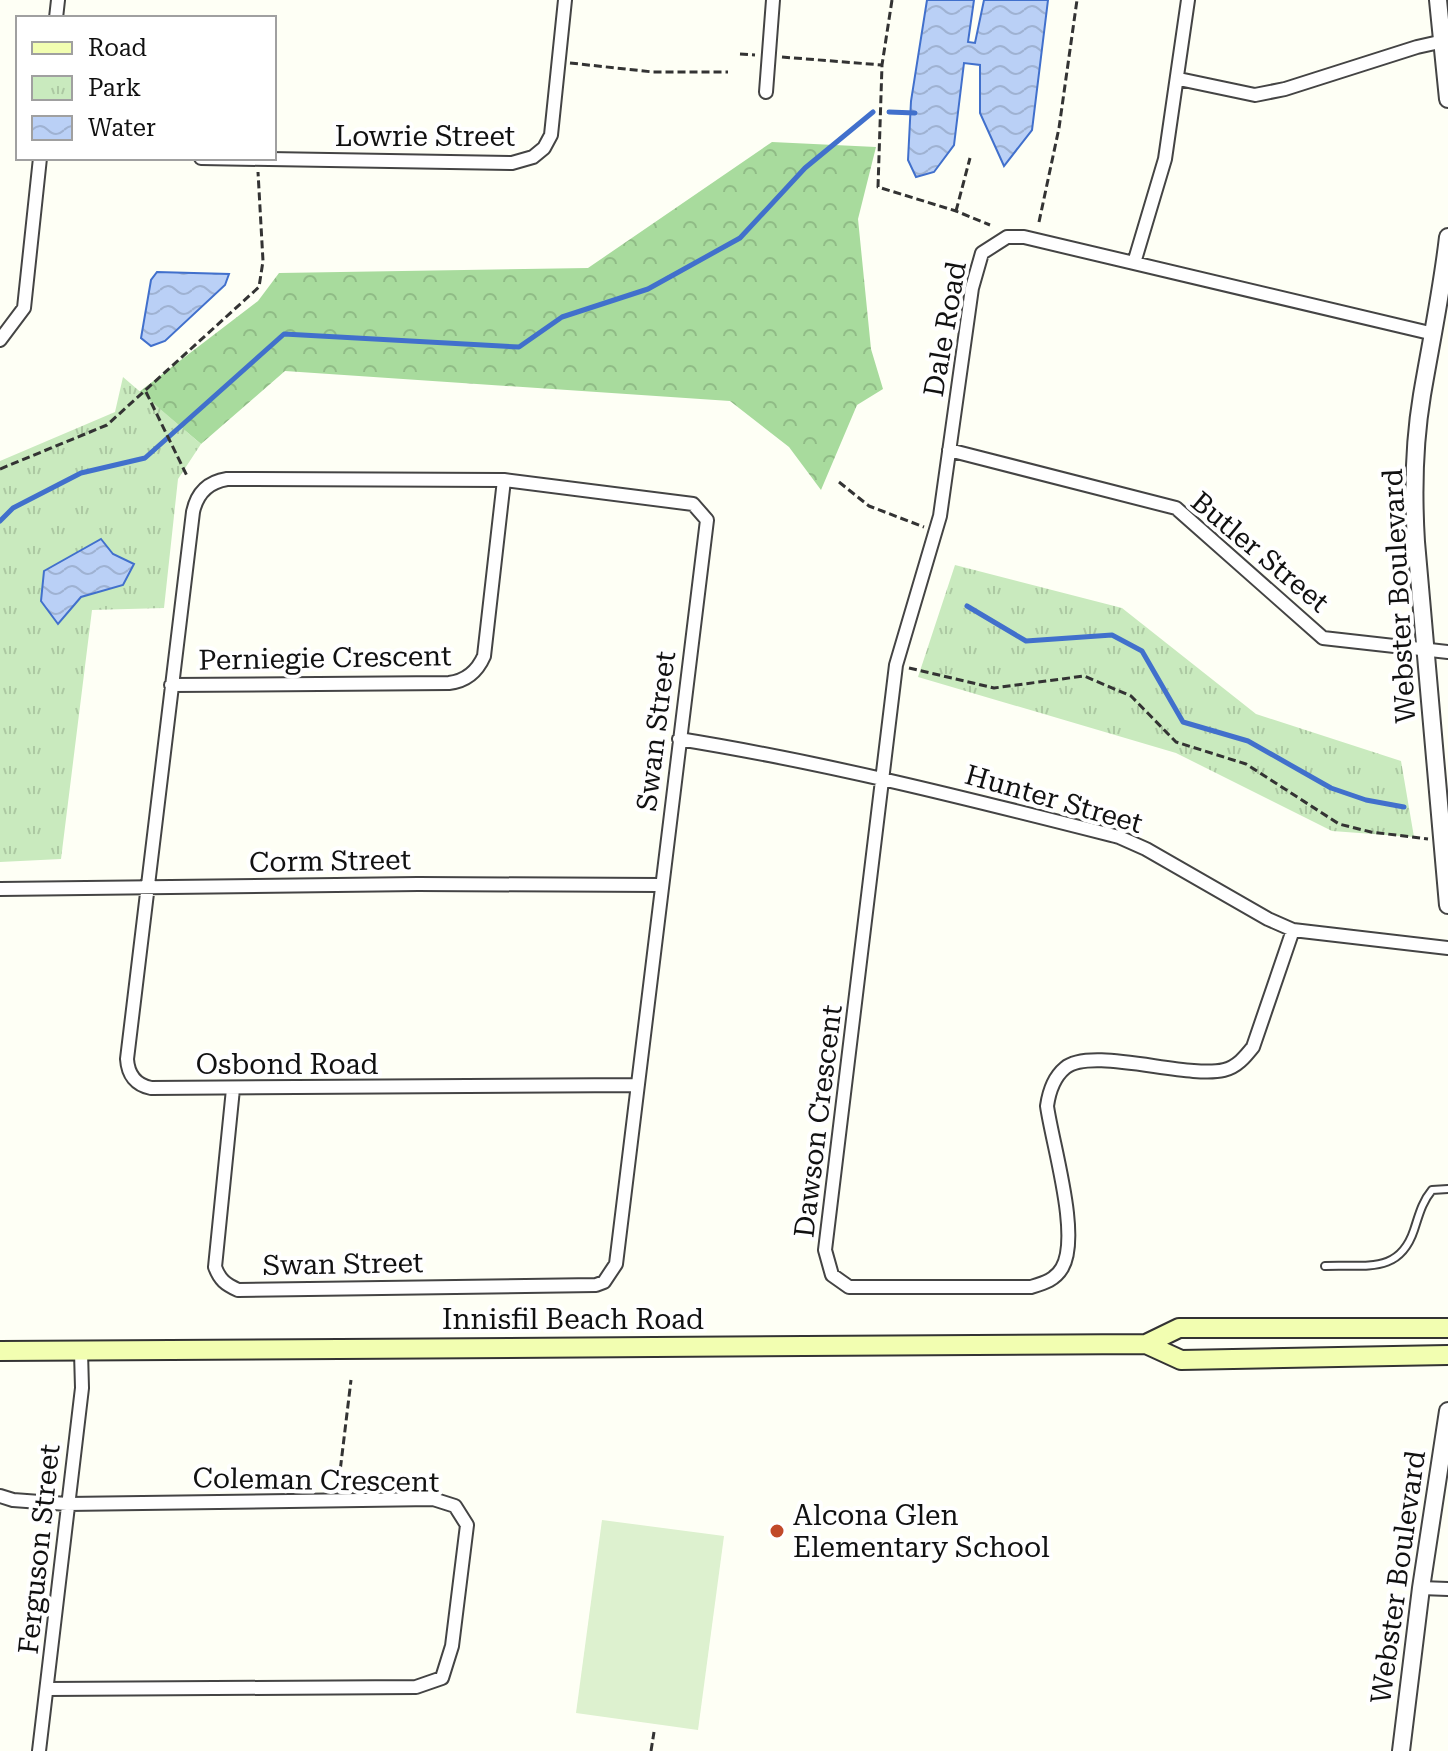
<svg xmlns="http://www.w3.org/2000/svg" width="1448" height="1751" viewBox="0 0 1448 1751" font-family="'Roboto Serif',serif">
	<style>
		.forest { fill: url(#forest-crowns) }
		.park { fill: url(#park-tufts) }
		.pitch { fill: #ddf1cf }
		.water { fill: url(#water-waves); stroke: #4170cc; stroke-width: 2 }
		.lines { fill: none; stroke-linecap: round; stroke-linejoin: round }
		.stream { stroke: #4170cc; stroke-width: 5 }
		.service-casing { stroke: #444; stroke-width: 10 }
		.minor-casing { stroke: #444; stroke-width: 16 }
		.tertiary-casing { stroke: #444; stroke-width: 20 }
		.secondary-casing { stroke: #333; stroke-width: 22 }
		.path { stroke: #333; stroke-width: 3; stroke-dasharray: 8 4; stroke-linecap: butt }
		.service { stroke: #fff; stroke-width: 6 }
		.minor { stroke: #fff; stroke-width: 12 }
		.tertiary { stroke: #fff; stroke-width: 16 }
		.secondary { stroke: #f2feb1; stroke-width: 18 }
		.poi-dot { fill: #c14a29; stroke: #fff; stroke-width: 3 }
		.labels { text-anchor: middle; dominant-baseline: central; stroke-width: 8; stroke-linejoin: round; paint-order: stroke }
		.street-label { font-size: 28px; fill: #111; stroke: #fff }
		.poi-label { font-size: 28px; fill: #111; stroke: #fff; text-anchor: start }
	</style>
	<defs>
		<pattern id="forest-crowns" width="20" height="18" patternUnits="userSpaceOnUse" patternTransform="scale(2)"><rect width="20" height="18" fill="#a8db9d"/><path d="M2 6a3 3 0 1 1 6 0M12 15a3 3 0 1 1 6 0" fill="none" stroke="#90bb86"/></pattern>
		<pattern id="park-tufts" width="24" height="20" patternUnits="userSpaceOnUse" patternTransform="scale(2)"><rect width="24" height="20" fill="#c9eabe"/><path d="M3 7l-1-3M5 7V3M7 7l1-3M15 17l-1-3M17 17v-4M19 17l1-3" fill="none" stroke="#acc8a2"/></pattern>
		<pattern id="water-waves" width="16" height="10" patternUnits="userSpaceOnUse" patternTransform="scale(2)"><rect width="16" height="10" fill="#bad0f6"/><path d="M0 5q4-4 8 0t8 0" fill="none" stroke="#9fb2d2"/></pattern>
	</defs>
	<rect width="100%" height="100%" fill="#fefff5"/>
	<path class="forest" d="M772,142L876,147L858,219L871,349L883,389L857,405L821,490L789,447L730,401L285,371L201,444L139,392L258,301L279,273L588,268Z"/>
	<path class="park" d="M123,377L201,444L178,479L164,608L92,610L61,859L0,862V461L115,412Z
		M955,565L1122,608L1256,714L1401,761L1414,837L1332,831L1176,753L918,677Z"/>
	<path class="pitch" d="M602,1520L724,1536L698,1730L576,1713Z"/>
	<path class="water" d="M927,0H974L968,42L975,43L984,0H1048L1032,130L1004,166L980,113V65L964,63L954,145L934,172L916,177L908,160L911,101Z
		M157,272L229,274L225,285L165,341L151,346L141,338L151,280Z
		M101,539L113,554L134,564L123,585L81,597L58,624L41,601L44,571Z"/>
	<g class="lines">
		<path class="stream" d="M889,112L915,113
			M0,521L13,508L81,473L145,458L284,334L519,347L562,317L648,289L740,238L805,168L873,112
			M967,606L1026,641L1112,635L1142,651L1183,722L1248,741L1331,788L1366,800L1404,807"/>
		<g class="service-casing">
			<path id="service" d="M1325,1266C1365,1264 1399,1275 1414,1230C1419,1215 1422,1202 1432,1190L1448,1189"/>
		</g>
		<g class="minor-casing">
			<path id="minor" d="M56,18L58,0
				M1179,79L1255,95L1285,89L1417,47L1448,40
				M766,92L773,0
				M201,158L512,163L533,157L544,148L551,135L565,0
				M1134,263L1165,159L1188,0
				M0,340L24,308L40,158
				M949,450L1176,508L1323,638L1448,652
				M171,685L449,683C466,681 477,672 484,656L504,480
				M679,739C828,763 973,800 1119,837L1146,849L1268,919L1293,930L1448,948
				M0,889L418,884L660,885
				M1293,930L1253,1047C1245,1057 1237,1067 1224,1070C1187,1079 1091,1046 1065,1068C1053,1078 1049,1092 1047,1106C1052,1143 1081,1236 1062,1268C1055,1280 1044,1283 1031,1287H849L832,1275L825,1250L896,665L940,516L972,288L982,253L1007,237H1024L1434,334
				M233,1089L215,1267C220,1280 225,1284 238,1290L596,1285L604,1282L616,1264C646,1016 676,768 707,520L693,504L504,480L227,479C208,482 197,493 193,512L127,1059C128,1075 136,1085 151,1088L638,1085
				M0,1496L13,1500L67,1504L433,1499L455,1506L467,1525L452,1646L442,1678L416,1687L47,1689
				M1421,1588L1448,1589
				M39,1751L82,1388L81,1352"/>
		</g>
		<g class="tertiary-casing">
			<path id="tertiary" d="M1438,0L1448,99
				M1448,237C1442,290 1431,342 1422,395C1414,443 1413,493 1416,542L1448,905
				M1401,1751L1421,1588L1448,1411"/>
		</g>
		<g class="secondary-casing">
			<path id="secondary" d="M1146,1344L1179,1328H1448
				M0,1351L1146,1344L1181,1360L1448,1355"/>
		</g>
		<path class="path" d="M892,0L882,65L878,187L956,211L990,225
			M740,54L755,55
			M782,57L882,65
			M570,63L653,72H728
			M956,211L970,158
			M1039,222L1059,128L1077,0
			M146,392L188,478
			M0,469L107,425L259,287L263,261L258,172
			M839,482L869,506L924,527
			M909,668L994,688L1084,676L1131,696L1176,742L1246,764L1339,824L1371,832L1428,839
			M339,1480L351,1380
			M651,1751L654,1732"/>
		<use href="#service" class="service"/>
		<use href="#minor" class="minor"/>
		<use href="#tertiary" class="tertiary"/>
		<use href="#secondary" class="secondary"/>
	</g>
	<circle class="poi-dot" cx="777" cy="1531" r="8"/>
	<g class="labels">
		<g class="street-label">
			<text x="425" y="136">Lowrie Street</text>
			<text transform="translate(945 329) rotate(-80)">Dale Road</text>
			<text transform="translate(1260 552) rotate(40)">Butler Street</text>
			<text transform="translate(1399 596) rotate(-93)">Webster Boulevard</text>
			<text transform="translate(325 658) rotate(-1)">Perniegie Crescent</text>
			<text transform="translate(656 731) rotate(-83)">Swan Street</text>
			<text transform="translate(1054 799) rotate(16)">Hunter Street</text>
			<text transform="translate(330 861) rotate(-1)">Corm Street</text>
			<text x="287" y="1064">Osbond Road</text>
			<text transform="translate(818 1121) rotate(-83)">Dawson Crescent</text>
			<text transform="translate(343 1264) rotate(-1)">Swan Street</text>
			<text x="573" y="1319">Innisfil Beach Road</text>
			<text transform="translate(316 1480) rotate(1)">Coleman Crescent</text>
			<text transform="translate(39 1549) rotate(-84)">Ferguson Street</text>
			<text transform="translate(1398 1577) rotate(-82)">Webster Boulevard</text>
		</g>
		<g class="poi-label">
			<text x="793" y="1515">Alcona Glen<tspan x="793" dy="32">Elementary School</tspan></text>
		</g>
	</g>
	<rect x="16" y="16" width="260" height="144" fill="#ffffff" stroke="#a0a0a0" stroke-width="2"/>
	<rect x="32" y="42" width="40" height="12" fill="#f2feb1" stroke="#a0a0a0" stroke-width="2"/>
	<text x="88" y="56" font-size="24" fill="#111111">Road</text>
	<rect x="32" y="76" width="40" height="24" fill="url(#park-tufts)" stroke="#a0a0a0" stroke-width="2"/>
	<text x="88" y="96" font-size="24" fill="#111111">Park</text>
	<rect x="32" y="116" width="40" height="24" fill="url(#water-waves)" stroke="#a0a0a0" stroke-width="2"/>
	<text x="88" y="136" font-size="24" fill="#111111">Water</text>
</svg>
